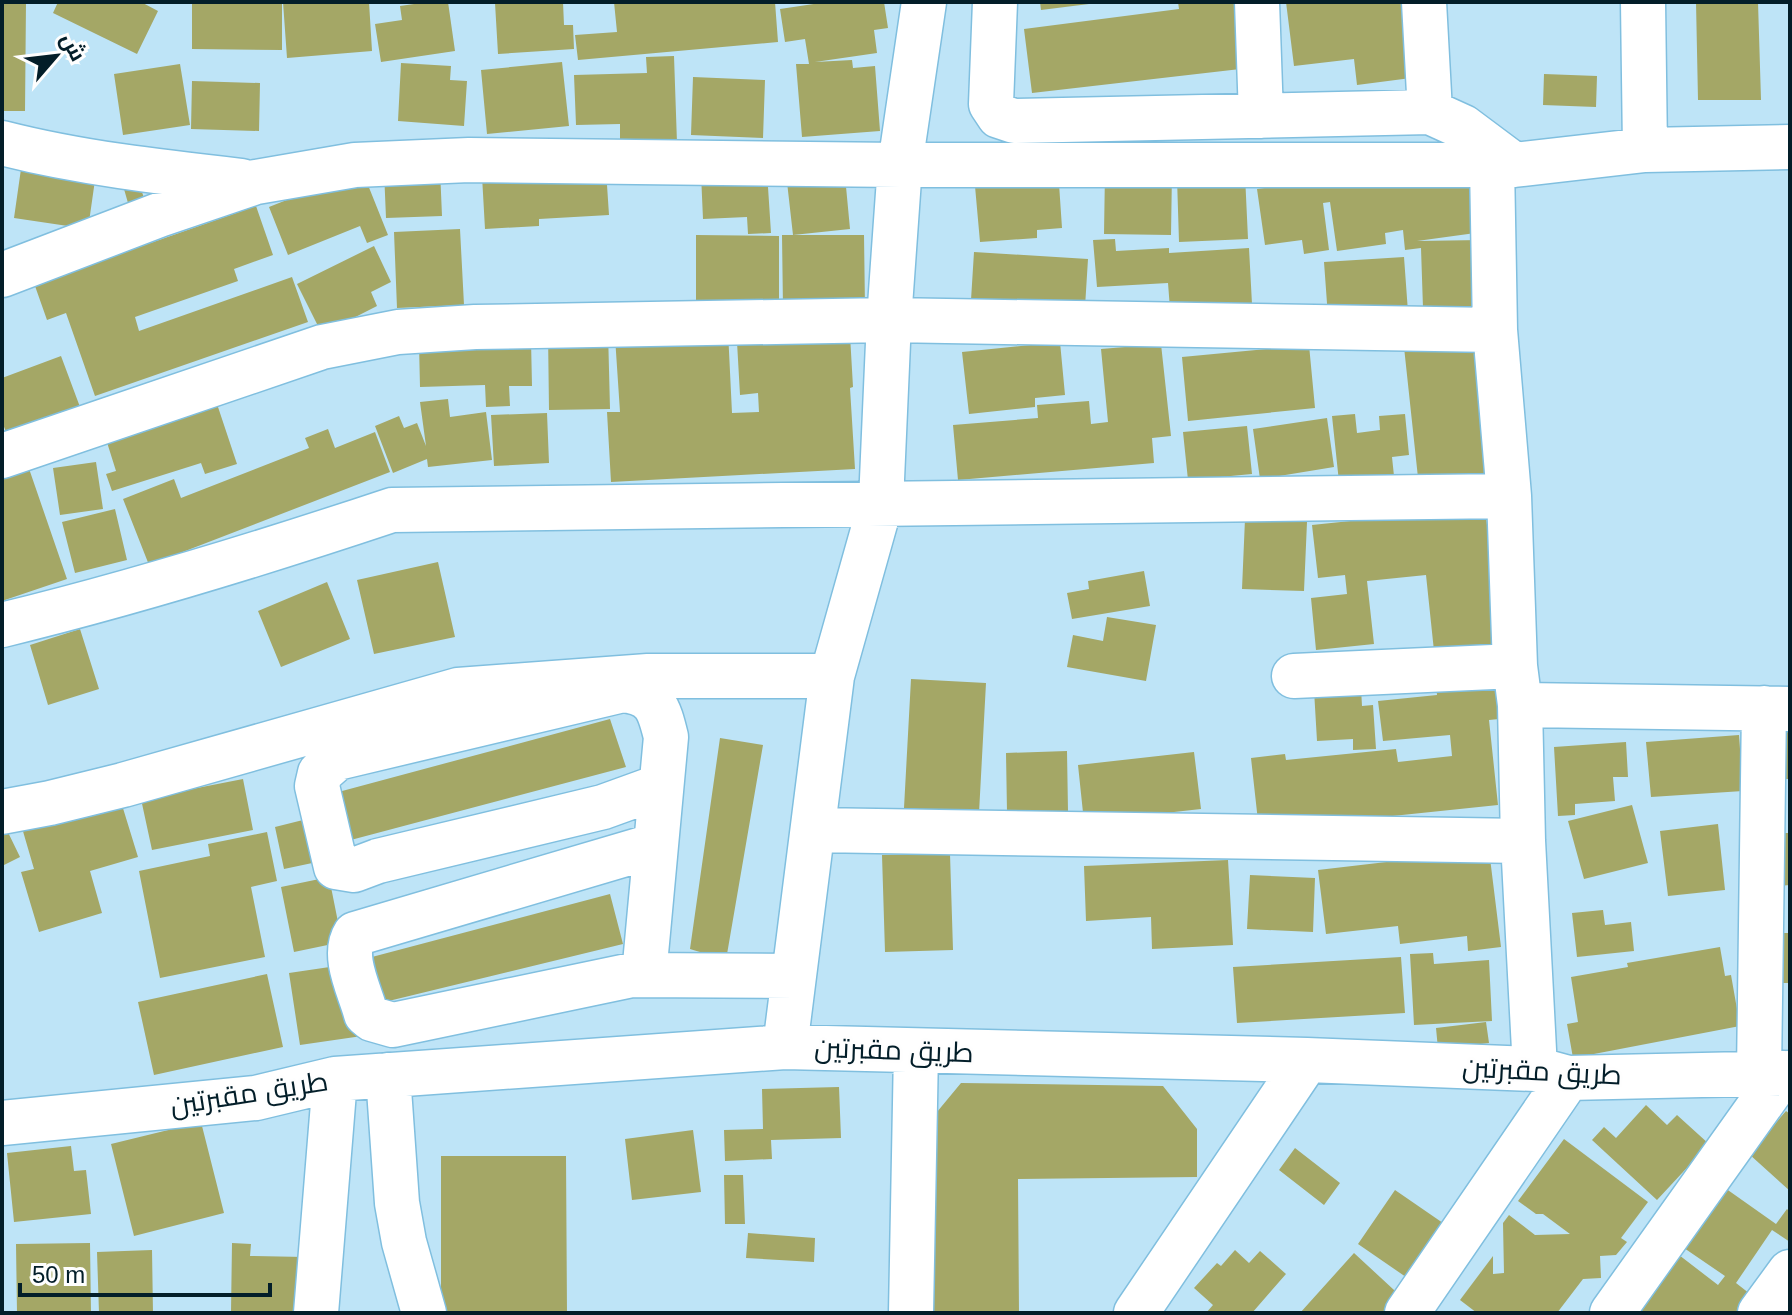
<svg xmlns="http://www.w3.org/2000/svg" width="1792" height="1315" viewBox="0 0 1792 1315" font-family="Helvetica,Cairo,sans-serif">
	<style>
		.building { fill: #a4a766 }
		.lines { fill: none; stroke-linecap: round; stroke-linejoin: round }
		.minor-casing { stroke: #80bfdf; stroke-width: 47 }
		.minor { stroke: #fff; stroke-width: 44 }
		.labels { text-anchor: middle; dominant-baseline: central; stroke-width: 6; stroke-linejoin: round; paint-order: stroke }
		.street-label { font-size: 28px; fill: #031e29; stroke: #fefefe }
	</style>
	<rect width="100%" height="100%" fill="#bee4f7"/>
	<path class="building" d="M2,2H26L25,111H2Z
		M58,2H141L158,11L137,54L53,13Z
		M192,2H282V50L192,49Z
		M283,2H369L372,51L287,58Z
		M428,2H448L455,51L381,62L375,24L402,20L400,6Z
		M563,2L564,25H573L574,49L498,54L495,3Z
		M614,2H775L778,42L578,60L575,35L617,32Z
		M827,2H884L888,28L874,30L877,53L815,62L852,60L853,68L875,66L880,131L802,137L796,64H809L805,39L785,42L780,9Z
		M1040,2H1089V4L1041,10Z
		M1178,2H1247L1249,68L1032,93L1024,29L1179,9Z
		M1286,2H1410L1411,78L1357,85L1354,59L1294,66Z
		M1696,2H1758L1761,100H1698Z
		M674,56L677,143L620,144V124L576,125L574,75L647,73L646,57Z
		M562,62L569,126L487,134L481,70Z
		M401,63L451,66L450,80L467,81L464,126L398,121Z
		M180,64L190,125L123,135L114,74Z
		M1544,74L1597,76L1596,107L1543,105Z
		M693,77L765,80L763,138L691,135Z
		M192,81L260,83L259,131L191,129Z
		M22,162L96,173L88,229L14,218Z
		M440,169L442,216L386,218L384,171Z
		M1058,169L1062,228L1037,230V238L980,242L974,175Z
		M1409,169L1482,172L1490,231L1417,241L1482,240L1484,306L1423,308L1421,248L1405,250L1403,230L1385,233L1386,244L1337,251L1330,202L1323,203L1329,250L1304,254L1302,240L1265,245L1257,189Z
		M362,170L388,235L367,243L360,226L288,255L269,207Z
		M606,170L609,215L539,219V226L485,229L482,176Z
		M1105,171L1172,172L1171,235L1104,234Z
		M767,172L771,233L748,234L747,217L703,219L701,174Z
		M1245,175L1248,239L1179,242L1177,178Z
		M845,176L850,229L793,235L787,182Z
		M139,183L146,204L130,210L124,189Z
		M256,206L273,255L234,269L238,281L135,317L139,331L292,277L308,322L95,396L66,313L47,320L35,286L66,275L65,273Z
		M460,229L464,305L397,308L394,232Z
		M696,235L779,236V304L696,303Z
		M782,235H864L865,308H783Z
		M1115,239L1116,251L1169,248V253L1249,248L1252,304L1170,309L1168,283L1097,287L1093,240Z
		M374,246L391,282L371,292L377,306L322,334L297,284Z
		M974,252L1088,259L1085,307L971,300Z
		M1404,257L1408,312L1328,317L1324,262Z
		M608,331L610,409L549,410L548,332Z
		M728,331L732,413L759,412L758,393L740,395L737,342L850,335L853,387L850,388L855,469L611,482L607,412H620L615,337Z
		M1484,338L1499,478L1419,487L1404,347Z
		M531,340L532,386H509L510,406L486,407L485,385L420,387L419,344Z
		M1060,342L1065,395L1035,398V407L969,414L962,352Z
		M1161,344L1171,436L1152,438L1154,463L958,480L953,425L1038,418L1037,405L1089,401L1091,424L1108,422L1101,349Z
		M1309,345L1315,408L1188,421L1182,357Z
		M61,356L80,407L7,434L2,422V378Z
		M448,399L450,417L486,412L492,460L428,467L427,459L393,473L375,426L399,416L404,428L417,423L426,446L420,402Z
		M216,401L237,464L205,474L201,463L112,491L106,474L116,471L105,436Z
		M547,413L549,463L494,466L491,415Z
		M1355,414L1357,433L1380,430L1379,416L1405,414L1409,455L1392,457L1394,476L1339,482L1332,416Z
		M1327,418L1334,467L1260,479L1253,429Z
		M1247,426L1252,474L1188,480L1183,432Z
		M328,429L335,448L375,432L390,472L149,565L123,499L174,479L181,498L309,448L305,438Z
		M25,457L67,579L2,601V465Z
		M96,462L103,509L60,515L53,468Z
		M1485,507L1500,644L1434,651L1426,575L1367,581L1374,644L1316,650L1311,598L1347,594L1345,575L1318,578L1312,525Z
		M115,509L127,560L75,573L62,522Z
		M1245,519L1307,522L1304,591L1242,589Z
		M438,562L455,637L374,654L357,580Z
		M1144,571L1150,606L1072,619L1067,593L1089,589L1088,581Z
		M327,582L350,639L281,667L258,611Z
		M1107,617L1156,625L1146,681L1067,667L1073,635L1103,641Z
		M80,629L99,689L48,705L30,645Z
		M1494,678L1499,719L1489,720L1498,805L1259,830L1251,758L1285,754L1286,760L1396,749L1398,762L1452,756L1450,735L1383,741L1378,701L1437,695L1436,684Z
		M911,679L986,683L979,813L904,808Z
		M1361,688L1362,706L1373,705L1376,749L1353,750V739L1317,741L1314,690Z
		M610,719L626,767L347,841L331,794Z
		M1784,722H1790V779H1784Z
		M1739,735L1743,791L1651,797L1646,742Z
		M720,738L763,745L726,960L690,949Z
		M1626,742L1628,777H1613L1615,801L1575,804V815L1558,816L1554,747Z
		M1067,751L1068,811L1007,812L1006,753Z
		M1194,752L1201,809L1084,822L1078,765Z
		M243,779L253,830L152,850L141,799Z
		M118,792L138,857L90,871L102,913L39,932L21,872L34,869L20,821Z
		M1632,805L1648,863L1584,879L1568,821Z
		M307,819L317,862L284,869L275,827Z
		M2,820L20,857L2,866Z
		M1718,824L1725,890L1668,896L1660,831Z
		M267,832L277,881L251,887L265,957L160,978L139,871L210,856L208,844Z
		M1776,833H1790V885L1778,886Z
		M1489,850L1501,947L1468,951L1467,936L1400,944L1398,926L1326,934L1318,870Z
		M950,854L953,950L885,952L882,855Z
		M1228,860L1233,945L1152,949L1151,917L1086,921L1084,866Z
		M1250,875L1315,878L1313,932L1247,929Z
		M329,877L342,942L294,952L281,887Z
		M610,894L623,944L368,1006L353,962Z
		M1603,910L1605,925L1631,922L1634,951L1577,957L1572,913Z
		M1777,933H1790V983H1778Z
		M1720,947L1725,976L1731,975L1740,1026L1573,1058L1567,1024L1578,1022L1571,977L1628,967L1627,963Z
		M1433,953L1434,964L1489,960L1492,1021L1414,1025L1410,954Z
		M1401,957L1405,1013L1237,1023L1233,967Z
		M350,964L362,1036L300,1045L289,973Z
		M267,974L283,1047L154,1075L138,1002Z
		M1486,1022L1489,1043L1438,1049L1436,1028Z
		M961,1083L1163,1086L1197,1129V1177L1018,1179L1019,1313H934L932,1118Z
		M839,1087L841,1138L771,1140L772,1159L725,1161L724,1130L763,1129L762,1089Z
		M1646,1105L1667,1125L1677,1115L1709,1144L1657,1200L1592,1140L1604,1127L1616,1138Z
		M1786,1111L1790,1114V1191L1749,1154Z
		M201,1122L224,1213L134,1236L111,1144Z
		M693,1130L701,1192L632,1200L625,1139Z
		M1564,1139L1648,1202L1621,1238L1627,1242L1616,1255L1600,1256L1601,1278L1583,1279L1557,1313H1477L1460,1300L1493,1256V1274L1504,1273L1503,1223L1509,1215L1535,1235L1570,1234L1543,1214H1536L1518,1201Z
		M71,1146L74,1171L86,1170L91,1214L14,1222L7,1153Z
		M1295,1148L1340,1183L1324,1205L1279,1170Z
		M441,1156H566L567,1313H441Z
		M724,1175H743L745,1224H725Z
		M1725,1188L1776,1224L1787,1209L1790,1212V1242L1772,1230L1736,1283L1754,1297L1742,1313H1632L1679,1255L1718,1285L1725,1276L1684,1248Z
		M1395,1190L1456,1232L1419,1286L1358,1244Z
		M748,1233L815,1238L814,1262L746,1258Z
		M90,1243L91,1313H17L16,1244Z
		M232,1243L251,1244L250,1256L305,1257L304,1313H231Z
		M152,1250L153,1313H99L97,1252Z
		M1235,1250L1249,1263L1260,1251L1286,1274L1252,1313H1206L1213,1305L1194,1288L1217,1263L1221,1266Z
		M1354,1253L1407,1302L1397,1313H1300Z"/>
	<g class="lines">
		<g class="minor-casing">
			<path id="minor" d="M995,2L991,104L999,116L1014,121L1430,112L1463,127L1514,165
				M1257,2L1261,116
				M1424,2L1430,112
				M1643,2L1645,150
				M2,143C80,163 161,172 242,181
				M1492,164L1495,330L1509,496L1515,666L1520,705L1523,841L1535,1069
				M2,275L159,215L256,182L355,165L469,160L900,165H1514L1645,150L1790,147
				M2,456L322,347L398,332L475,327L889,320L1495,330
				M2,625C134,593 263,553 392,510L1509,496
				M1294,676L1515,666
				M1520,705L1790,709
				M2,812L50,803L123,785L458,690L648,676H832
				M814,830L1523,841
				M656,845L355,934C341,956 360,991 366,1014L372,1019L393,1025L632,975L794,976
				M644,975L666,737C659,708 655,694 623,690L337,758L320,773L317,786L336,867L354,870L378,861L603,807L661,786
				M785,1047L832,676L881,502L889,320L900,165L924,2
				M1759,1072L1764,708
				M388,1075L397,1203L404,1242L424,1313
				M2,1123L256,1098L335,1079L785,1047L1307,1060L1535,1069L1568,1078L1790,1073
				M316,1313L335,1079
				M911,1313L916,1051
				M1136,1313L1307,1060
				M1407,1313L1568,1078
				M1612,1313L1783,1073
				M1760,1313L1790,1272"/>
		</g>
		<use href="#minor" class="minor"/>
	</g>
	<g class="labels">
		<g class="street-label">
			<text transform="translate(894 1050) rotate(2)">طريق مقبرتين</text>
			<text transform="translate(1542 1071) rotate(3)">طريق مقبرتين</text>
			<text transform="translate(249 1093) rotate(-9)">طريق مقبرتين</text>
		</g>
	</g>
	<rect width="1792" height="1315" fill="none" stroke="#031e29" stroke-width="8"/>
	<g transform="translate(56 56) rotate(62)" stroke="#fefefe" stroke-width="6" paint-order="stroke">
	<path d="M0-6L14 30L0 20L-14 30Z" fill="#031e29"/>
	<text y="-12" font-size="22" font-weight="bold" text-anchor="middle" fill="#031e29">ش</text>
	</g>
	<path d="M20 1283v12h250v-12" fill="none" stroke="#031e29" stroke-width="4"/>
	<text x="32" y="1283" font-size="24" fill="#031e29" stroke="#fefefe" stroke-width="6" paint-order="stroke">50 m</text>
</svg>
